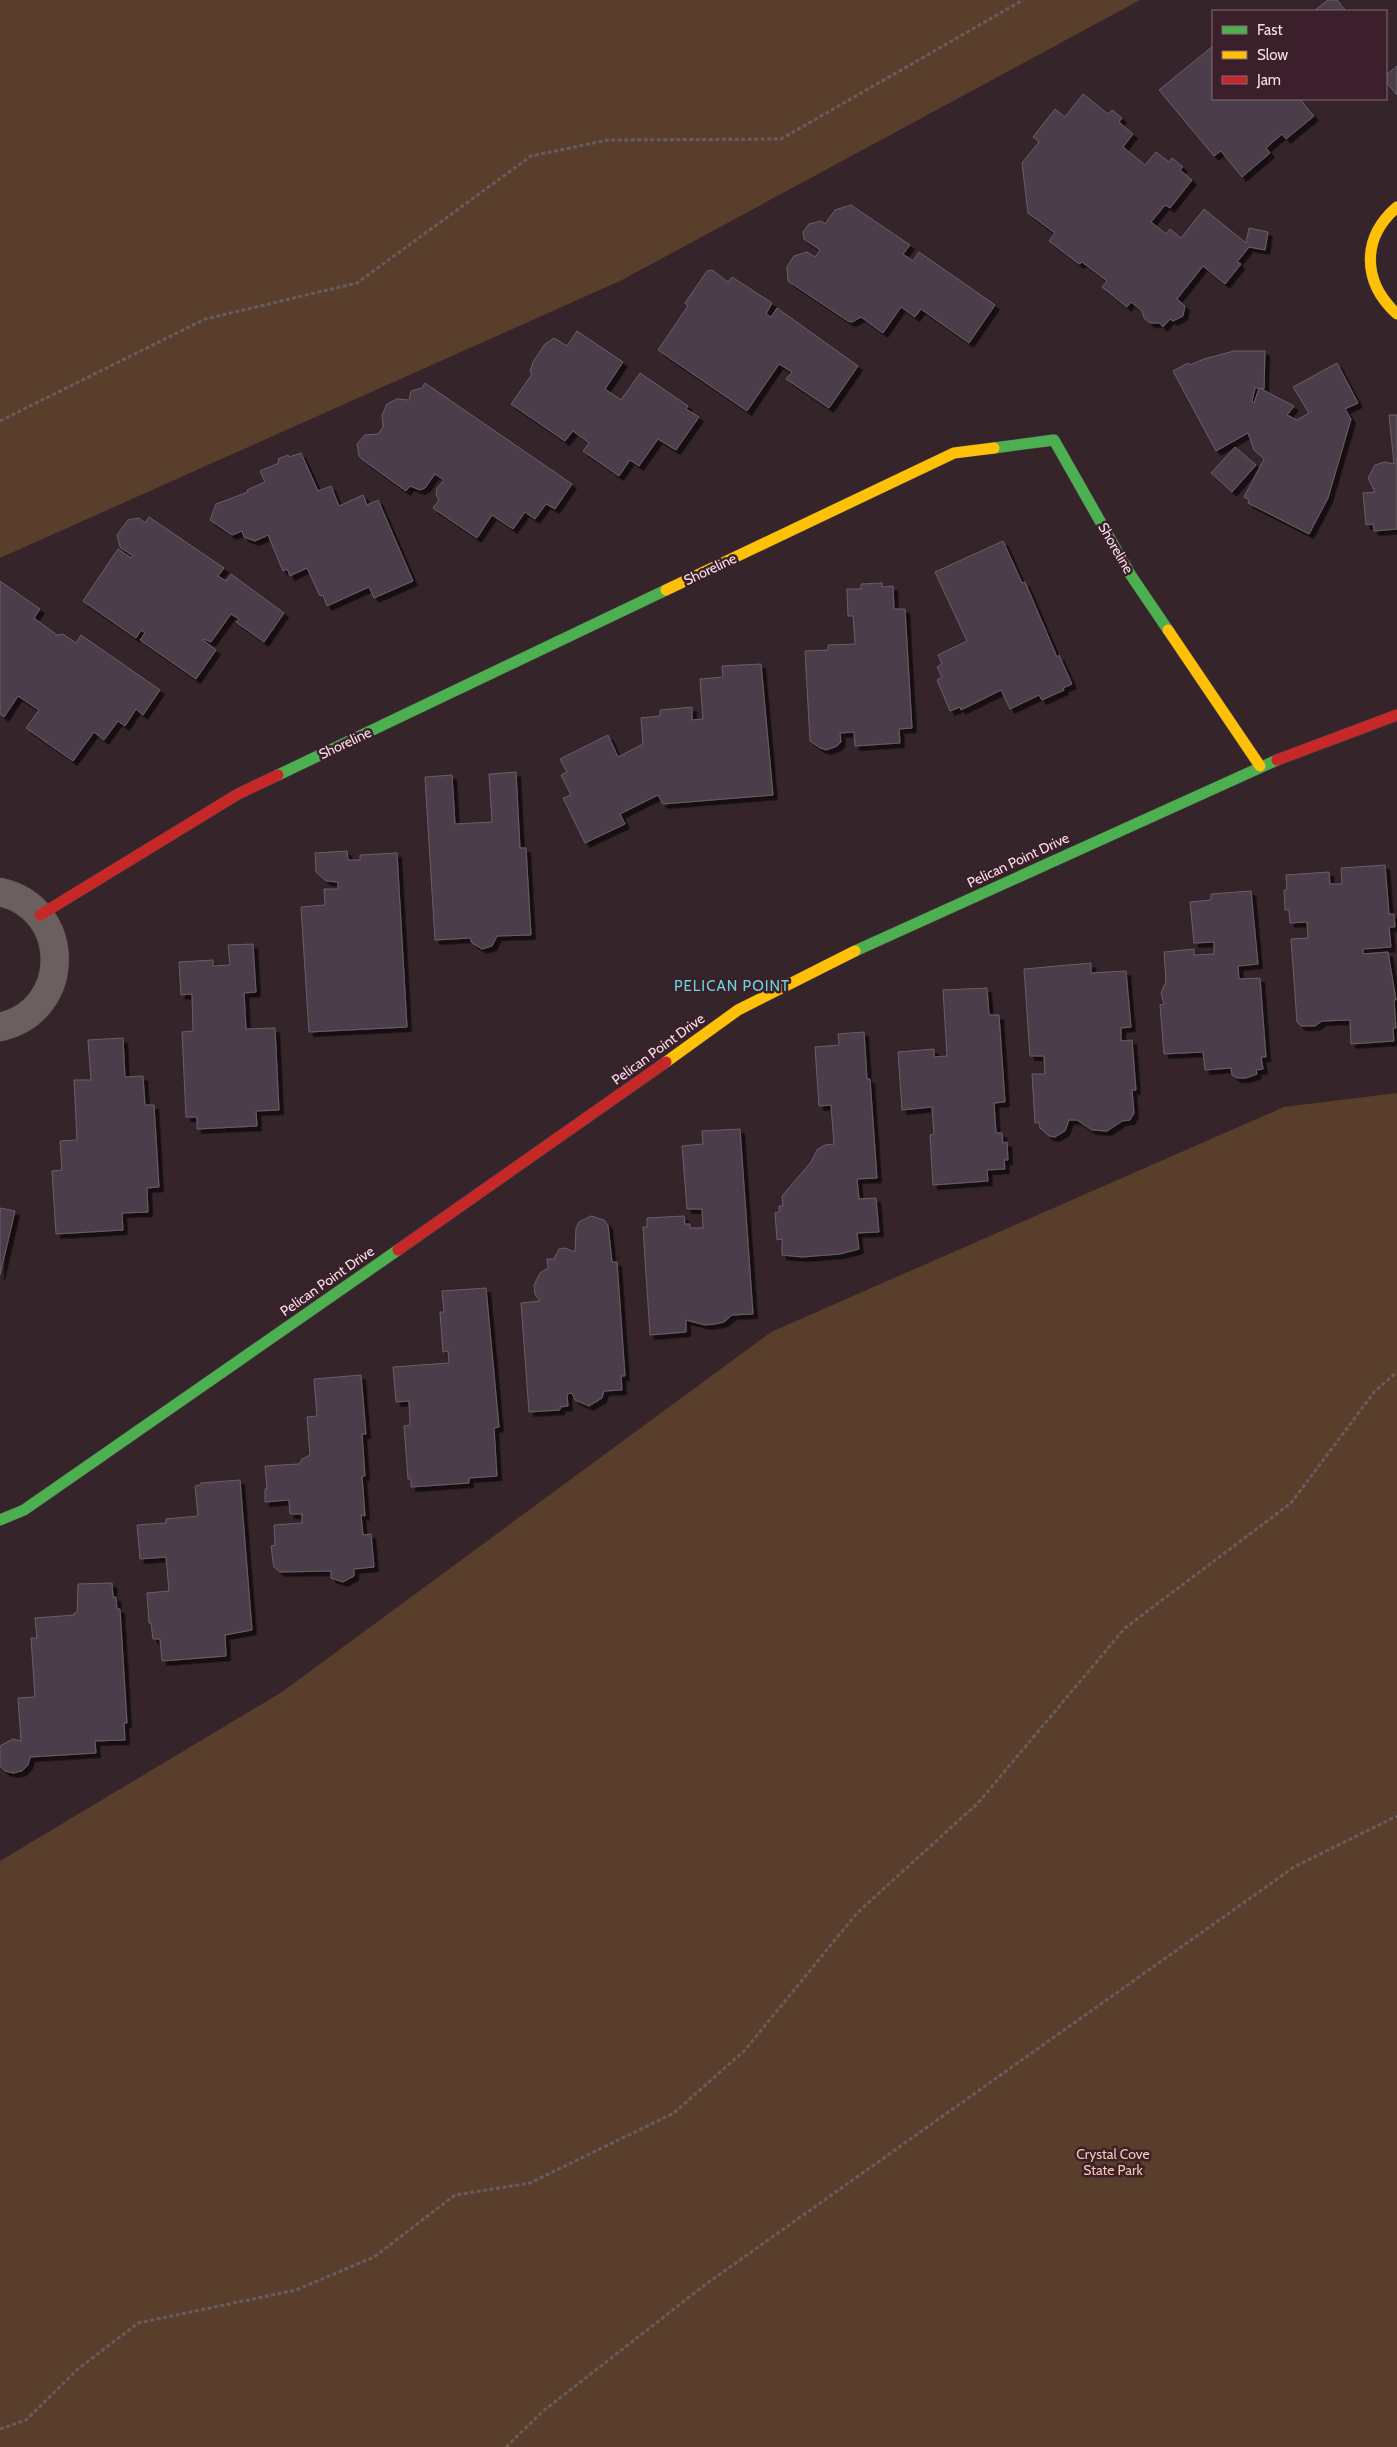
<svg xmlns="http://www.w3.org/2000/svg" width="1397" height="2447" viewBox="0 0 1397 2447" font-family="Cabin,sans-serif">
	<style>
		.green { fill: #593e2b }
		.building { fill: #4c3e48; stroke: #6a5f66; filter: url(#shadow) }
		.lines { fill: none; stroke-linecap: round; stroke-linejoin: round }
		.street-casing { stroke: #4e4146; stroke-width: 29 }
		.fast-casing { stroke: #4e4146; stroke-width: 12 }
		.slow-casing { stroke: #4e4146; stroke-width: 12 }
		.jam-casing { stroke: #4e4146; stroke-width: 12 }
		.path { stroke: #675c5e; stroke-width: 3; stroke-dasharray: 4 2.5; stroke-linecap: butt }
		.street { stroke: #6b5f5f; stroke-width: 28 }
		.fast { stroke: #4caf50; stroke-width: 11 }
		.slow { stroke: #ffc107; stroke-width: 11 }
		.jam { stroke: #c62828; stroke-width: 11 }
		.labels { text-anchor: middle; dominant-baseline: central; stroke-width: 5; stroke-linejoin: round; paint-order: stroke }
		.street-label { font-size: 14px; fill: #f4e0e6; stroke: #3b1f2a }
		.park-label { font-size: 14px; fill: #f5c9a8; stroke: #3b1f2a }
		.neighbourhood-label { font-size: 15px; letter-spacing: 1px; fill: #68d5d7; stroke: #3b1f2a }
	</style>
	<defs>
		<filter id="shadow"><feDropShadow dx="4.5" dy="4.5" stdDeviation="0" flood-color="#0009"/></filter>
	</defs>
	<rect width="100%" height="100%" fill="#35252b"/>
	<path class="green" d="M0,0H1140L622,280L0,558Z
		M1397,1093V2447H0V1861L282,1692L771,1332L1284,1107Z"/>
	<path class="building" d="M1328,0H1337L1346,11H1314Z
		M1213,46V99H1300L1314,116L1286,139L1282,134L1266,148L1270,153L1242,177L1221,151L1214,156L1159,90Z
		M1397,66V95L1386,82V75Z
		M1083,94L1108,114L1112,110L1122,118L1119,122L1133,134L1123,147L1145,165L1156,152L1169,162L1172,158L1183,167L1180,170L1192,180L1170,208L1165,205L1151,222L1166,234L1170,229L1181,238L1204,209L1246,243L1249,228L1268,232L1265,250L1249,247L1237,262L1241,264L1225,284L1203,266L1177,299L1185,306L1183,316L1173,321L1170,319L1163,327L1159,323H1150L1144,318L1142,311L1131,302L1127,307L1102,287L1107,281L1082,262L1079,264L1049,241L1055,233L1028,213L1022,163L1039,142L1033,137L1055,109L1065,117Z
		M851,205L910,245L903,254L913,261L919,252L995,305L969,343L921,309L915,317L901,307L883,333L861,317L852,322L848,321L788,281L787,267L794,256L807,252L815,257L820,250L804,239L803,232L809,224L821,221L825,224L835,210Z
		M712,270L728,282L732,277L772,303L766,314L771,317L777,308L858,366L829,408L786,379L792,372L779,364L747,411L658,350L688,306L685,303L707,271Z
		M577,331L623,362L605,389L621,400L640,373L688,406L686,409L699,417L676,450L658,439L639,466L630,460L619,476L583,451L589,443L573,431L565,441L511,404L532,374L530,372L533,362L545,344L554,338L567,346Z
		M1234,351H1265L1264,389L1255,388L1252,401L1254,403L1259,388L1294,406L1287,415L1297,420L1309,413L1293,387L1337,363L1358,403L1345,409L1351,419L1328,498L1309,534L1248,503L1249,500L1244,497L1264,459L1254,450L1248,433L1216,451L1173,371L1188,363L1190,365L1204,359Z
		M425,383L572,484L555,509L546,504L535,519L525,512L513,529L492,515L477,538L433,508L439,500L436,495L437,488L444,480L435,474L425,488L420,490L410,486L406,491L363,460L359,456L357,444L365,435L378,434L383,427L382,415L387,404L397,399L409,400L411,391L422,388Z
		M1389,415H1397V529L1374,531L1373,524L1366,525L1363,493L1375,492L1368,478L1375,465L1385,462L1394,464Z
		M1235,447L1256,465L1232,492L1211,473Z
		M301,453L318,491L331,486L339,506L363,495L367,505L378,500L413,581L374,598L369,587L327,606L323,595L320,596L307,568L290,576L287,569L283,571L268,535L255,541L244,537L242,531L232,535L210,520L216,504L248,492L247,490L265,482L260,471L279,463L278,459L288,455L289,457Z
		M149,517L224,568L218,576L226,581L231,574L284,613L264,642L236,622L239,619L231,614L211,642L204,639L203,640L216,650L196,679L140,640L145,633L141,630L136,638L83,601L118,549L131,558L133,556L120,547L117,535L128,520L139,518L145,523Z
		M1003,541L1022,583L1025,582L1057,657L1059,655L1072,684L1063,688L1064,690L1042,700L1039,695L1010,709L1001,690L961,710L960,707L950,711L937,680L942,677L937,667L942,664L938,655L967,641L935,572Z
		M0,581L40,609L34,618L57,635L63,634L76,643L81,635L160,690L143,715L136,709L125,726L118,721L104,740L94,732L73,761L26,728L39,710L18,696L4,717L0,714Z
		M882,583V587L893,586L894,609H905L912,728L899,729L900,743L855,746L854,732L840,733L841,742L837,746L826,750L820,748L810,741L805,651L828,650V645L855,644L853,616H848L847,589H861V584Z
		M761,664L773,795L663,804L658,795L620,814L625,824L585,843L563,798L571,795L561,775L567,772L560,759L608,735L618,757L643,744L641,718L660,716V710L692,707V720L703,719L700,679L723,677L722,666Z
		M516,772L520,848H526L531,935L497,936L492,946L482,949L472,943L470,938L435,940L425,777L452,775L455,824L492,822L489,774Z
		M347,851L348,860H360V855L397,853L407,1027L309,1032L301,907L325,905L324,889H338V882L326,881L316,872L315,853Z
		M1385,865L1389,914H1394L1395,927H1389L1391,947L1363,949V954L1388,952L1396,1000H1394L1396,1028H1393L1394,1041L1351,1044L1350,1020L1322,1021L1315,1026H1301L1297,1022L1291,939L1308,938L1307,922L1290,923L1289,910H1285L1284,890H1287L1286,875L1329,872L1330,884H1342L1341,868Z
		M1251,891L1258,964L1238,966L1239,979L1260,978L1266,1057H1261L1263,1069L1256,1070L1257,1074L1246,1078H1237L1232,1075L1231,1068L1205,1070L1203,1052L1164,1054L1160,1005L1164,1004L1161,993L1166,982L1164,952L1194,949V955L1214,954V942L1194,943L1190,902L1211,900V894Z
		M253,944L256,992L244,993L246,1029L275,1028L279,1110L256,1111L257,1126L197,1129V1117H186L182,1032L193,1031L192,994L181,995L179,962L213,960V966L230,965L228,945Z
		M1091,963V973L1126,971L1131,1027L1121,1028V1041L1132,1040L1136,1090H1132L1134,1113L1130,1120L1122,1121L1107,1131L1092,1130L1077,1120H1069L1065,1131L1055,1137L1049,1136L1040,1128L1039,1122L1035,1123L1032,1074H1045L1044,1056H1030L1024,969Z
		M987,988L989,1015H999L1005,1102L994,1103L996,1133H1002L1003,1143L1007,1142L1008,1160H1004L1005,1169L987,1170L988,1181L933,1185L930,1135L934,1134L932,1107L902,1110L898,1052L934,1049V1057L947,1056L943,990Z
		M864,1032L867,1079H870L877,1178L857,1179L859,1199L876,1198L879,1232L857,1233L859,1249L840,1254L802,1257L782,1255V1239L777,1240L775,1213L779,1212V1206H783L782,1196L811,1162L817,1150L825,1145L834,1144L831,1105L819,1106L815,1047L839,1045L838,1034Z
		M123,1038L125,1077L143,1076L145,1105H154L159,1187L147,1188L148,1212L122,1213L123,1230L56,1234L52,1171L62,1170L60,1141L77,1140L74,1080H91L88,1040Z
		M740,1129L753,1314L732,1315L724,1322L715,1324L705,1325L686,1320V1332L650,1335L643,1227H647V1218L684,1216L685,1224H690V1228H703L702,1209H687L682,1146L703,1144L702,1131Z
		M0,1208L15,1211L0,1275Z
		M591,1216L604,1220L608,1225L612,1262H617L625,1376H621L622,1390L604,1391L602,1398L589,1406L575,1400L572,1393L567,1394L568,1406L560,1407V1410L529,1412L521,1303L540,1301L535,1294L534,1285L540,1273L548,1268L547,1259H554L559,1249L565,1248L575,1252L576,1228L579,1222Z
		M486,1288L499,1427L494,1428L497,1476L469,1478V1483L411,1487V1479H408L404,1426L410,1425L409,1401L396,1402L393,1367L449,1363L448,1351L443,1352L440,1312H444L442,1291Z
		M361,1375L366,1434H362L365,1476H362L365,1516L361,1515L363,1535L371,1534L374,1567L354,1569V1576L343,1582L331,1578V1571L280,1572L274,1567L273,1562L271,1546L275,1545L274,1525L302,1523V1514H290L289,1500L265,1502V1489H267L265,1466L299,1464L302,1459L310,1455L307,1417L317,1416L314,1379Z
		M240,1480L252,1630L225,1635L226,1656L162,1661L160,1639H153L151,1623H149L147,1593L169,1591L166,1557L140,1559L137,1525L166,1523V1519L198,1516L195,1486L200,1485L201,1483Z
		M112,1583L113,1597H116L117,1609H120L127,1723H124L125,1740L95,1741L96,1753L30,1757L28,1765L22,1771L13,1773L5,1771L0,1766V1746L13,1739L21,1741L18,1698L35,1697L31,1638H37L35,1618L74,1615V1613H77L78,1584Z"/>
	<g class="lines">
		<g class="street-casing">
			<path id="street" d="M0,892C73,908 73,1011 0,1027"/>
		</g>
		<g class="fast-casing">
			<path id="fast" d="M994,448L1054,440L1130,574L1168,630
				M278,775L666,590
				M855,951L1277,760
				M0,1520L24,1510L398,1250"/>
		</g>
		<g class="slow-casing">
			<path id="slow" d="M1397,207C1361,238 1362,282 1397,314
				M666,590L954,453L994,448
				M1168,630L1260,766
				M666,1062L738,1010L855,951"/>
		</g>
		<g class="jam-casing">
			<path id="jam" d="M1277,760L1397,715
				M40,915L238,794L278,775
				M398,1250L666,1062"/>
		</g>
		<path class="path" d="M0,421L205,319L357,283L531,156L608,140L781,139L1023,0
			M0,2429L26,2420L78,2369L138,2323L296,2290L374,2257L455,2195L530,2183L674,2113L745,2050L857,1913L978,1803L1125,1628L1291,1503L1375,1391L1397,1372
			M506,2447L542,2412L706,2284L1294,1867L1397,1816"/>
		<use href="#street" class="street"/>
		<use href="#fast" class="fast"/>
		<use href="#slow" class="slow"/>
		<use href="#jam" class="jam"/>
	</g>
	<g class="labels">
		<g class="street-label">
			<text transform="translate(1116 548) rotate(60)">Shoreline</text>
			<text transform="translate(710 569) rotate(-25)">Shoreline</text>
			<text transform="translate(345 743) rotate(-25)">Shoreline</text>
			<text transform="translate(1018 860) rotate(-25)">Pelican Point Drive</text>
			<text transform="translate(658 1049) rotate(-36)">Pelican Point Drive</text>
			<text transform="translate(327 1281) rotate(-35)">Pelican Point Drive</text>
		</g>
		<g class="park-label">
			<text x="1113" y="2154">Crystal Cove<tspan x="1113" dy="16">State Park</tspan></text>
		</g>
		<g class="neighbourhood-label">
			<text x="732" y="986">PELICAN POINT</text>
		</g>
	</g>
	<rect x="1212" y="10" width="175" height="90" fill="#3b1f2a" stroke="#856c75"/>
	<rect x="1222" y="26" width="25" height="8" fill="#4caf50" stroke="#856c75"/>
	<text x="1257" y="35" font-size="15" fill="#f4e0e6">Fast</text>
	<rect x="1222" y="51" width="25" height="8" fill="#ffc107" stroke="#856c75"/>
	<text x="1257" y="60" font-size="15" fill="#f4e0e6">Slow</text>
	<rect x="1222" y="76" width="25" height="8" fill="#c62828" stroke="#856c75"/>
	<text x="1257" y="85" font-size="15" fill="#f4e0e6">Jam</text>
</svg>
